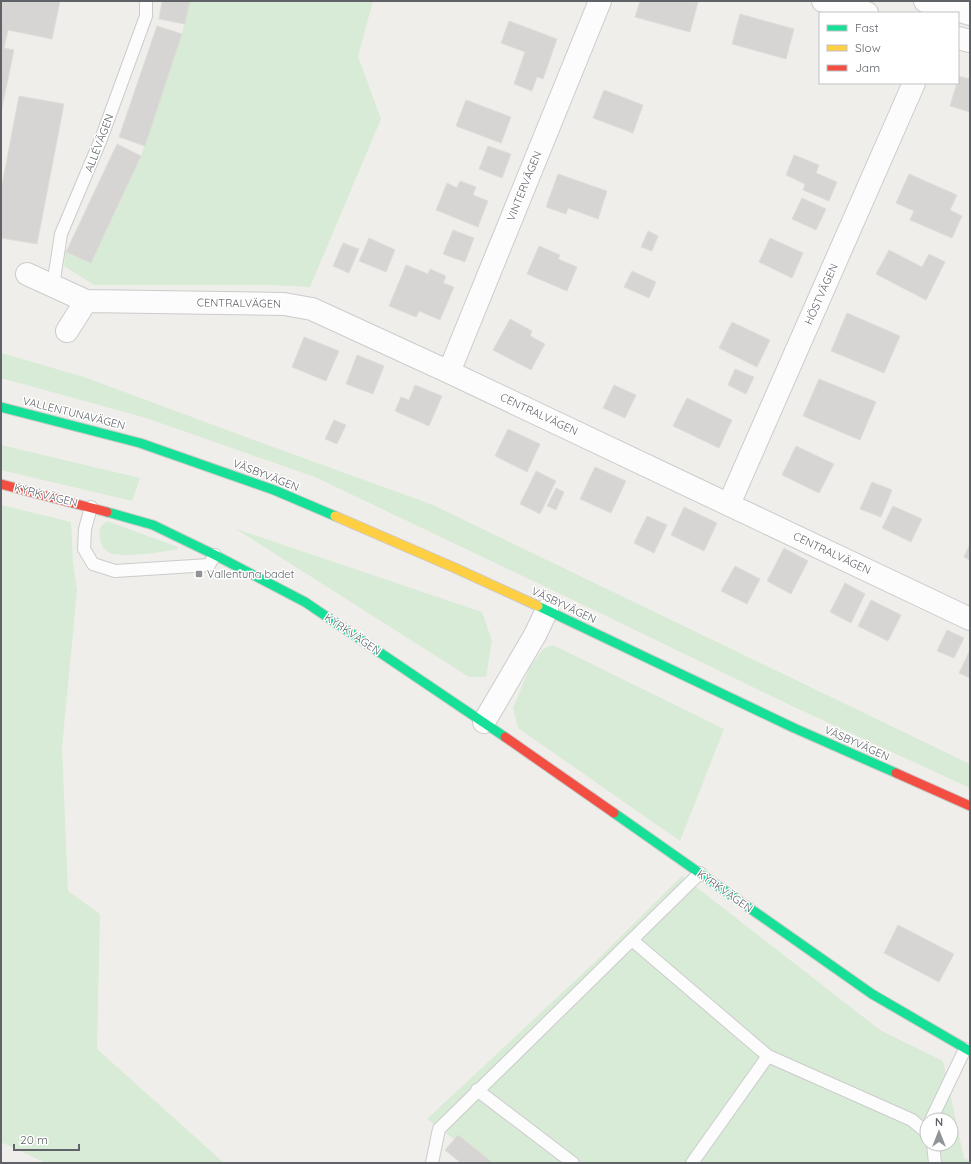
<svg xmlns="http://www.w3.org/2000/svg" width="971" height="1164" viewBox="0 0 971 1164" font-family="Quicksand,sans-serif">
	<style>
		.green { fill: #d8ebd6; fill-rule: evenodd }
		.building { fill: #d6d5d3; stroke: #deddd9 }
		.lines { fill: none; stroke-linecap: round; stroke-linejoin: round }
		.lane-casing { stroke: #cbcccc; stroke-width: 14 }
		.street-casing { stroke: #cbcccc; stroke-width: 24 }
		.fast-casing { stroke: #cacacb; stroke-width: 11 }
		.slow-casing { stroke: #cacacb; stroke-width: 11 }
		.jam-casing { stroke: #cacacb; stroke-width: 11 }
		.lane { stroke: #fdfcfc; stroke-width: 12 }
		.street { stroke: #fdfcfc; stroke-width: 22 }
		.fast { stroke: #16e098; stroke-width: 9 }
		.slow { stroke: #ffcf43; stroke-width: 9 }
		.jam { stroke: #f24e42; stroke-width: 9 }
		.poi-dot { fill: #919496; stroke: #fff; stroke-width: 1.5 }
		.labels { text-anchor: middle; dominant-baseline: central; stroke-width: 3; stroke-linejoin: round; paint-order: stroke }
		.street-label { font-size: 11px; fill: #5f6368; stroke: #fff }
		.poi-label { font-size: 11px; fill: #5f6368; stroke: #fff; text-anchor: start }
	</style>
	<rect width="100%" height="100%" fill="#efeeea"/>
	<path class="green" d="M190,1H373L358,56L381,119L310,287L272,285H94L64,266L65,250L91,263L141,156L182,34Z
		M1,353L84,377L243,436L433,505L970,764V788L794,707L600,613L315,477L146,418L1,378Z
		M1,445L140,478L132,501L1,470Z
		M1,505L71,522L73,562L77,591L62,747L68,891L100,914L97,1049L224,1163H46L1,1142Z
		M107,521L178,547V549C166,552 117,559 108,552C103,549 102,544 100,539C98,530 100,526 107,521Z
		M236,529L482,612L492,641L486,677H469Z
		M553,645L724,729L680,841L518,728L513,708L530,667L543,649Z
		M682,876L880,1030L943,1061L964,1158L970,1161V1163H486L427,1119L596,961ZM927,1120H951V1144H927Z"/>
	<path class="building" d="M1,1H60L52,39L8,30L4,48L14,50L1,112Z
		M162,1H190L185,24L159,19Z
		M640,1L698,2L690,32L635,17Z
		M740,14L794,29L786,59L732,44Z
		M509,21L557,39L543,79L537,77L532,91L514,84L525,52L501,43Z
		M157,26L182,34L145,146L119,137Z
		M958,76L970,79V112L950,106L957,83H958Z
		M604,90L643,105L633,133L593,118Z
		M19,96L64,104L37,244L1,238V190Z
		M466,100L511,117L501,143L456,126Z
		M117,144L141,156L91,263L66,252Z
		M488,146L511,154L502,178L479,169Z
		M794,155L819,165L816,173L837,182L829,201L803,190L805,184L786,175Z
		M558,174L607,191L598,219L568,208L566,214L546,207Z
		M909,174L957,195L950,210L962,216L952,238L910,220L914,211L896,203Z
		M460,181L476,187L473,195L488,201L478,227L436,210L447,183L457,188Z
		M802,198L826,209L816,230L792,219Z
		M453,230L474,238L465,262L443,254Z
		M648,231L658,236L652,251L641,247Z
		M369,238L395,250L386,272L359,261Z
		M770,238L803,253L792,278L759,262Z
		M343,243L359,249L349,273L333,266Z
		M539,246L560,255L558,259L577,267L567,291L527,274Z
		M889,250L922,267L929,254L945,262L926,300L876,274Z
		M406,265L428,274L430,269L446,276L443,283L454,287L440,320L419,311L416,317L389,306Z
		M632,271L656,282L649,298L624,287Z
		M847,313L900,336L884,373L831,351Z
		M510,319L532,331L530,336L545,344L531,370L493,350Z
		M732,322L770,340L757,367L719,348Z
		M304,337L339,351L326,381L292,367Z
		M357,355L384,366L373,394L346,384Z
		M735,369L754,377L746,394L728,385Z
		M819,379L876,402L860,440L803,416Z
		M415,385L442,396L429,426L395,411L401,397L409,400Z
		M614,385L636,395L625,418L603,408Z
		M687,398L732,420L719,448L673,426Z
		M334,420L346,425L337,444L325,439Z
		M508,429L540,444L527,472L495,456Z
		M796,446L834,464L819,493L782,475Z
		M595,467L626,481L611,513L580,499Z
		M536,471L556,481L540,514L520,504Z
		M872,482L892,490L881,517L860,509Z
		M556,488L564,492L556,510L547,506Z
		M893,506L922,519L911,542L882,528Z
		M684,507L717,523L704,551L671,535Z
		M647,516L667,525L654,553L634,543Z
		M970,544V560L964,557Z
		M784,548L808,561L791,594L767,581Z
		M735,566L760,579L747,604L721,591Z
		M845,583L865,594L851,623L830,612Z
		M871,600L901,615L888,641L858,626Z
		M947,630L964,638L954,658L937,651Z
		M970,650V678L959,673Z
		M898,925L954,954L939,982L884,953Z
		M458,1135L493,1163H461L445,1150Z"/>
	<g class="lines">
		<g class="lane-casing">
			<path id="lane" d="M53,286L61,234L101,139L146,16V1
				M91,507L85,529L84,549L93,564L115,571L209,565L215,555
				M632,940L768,1056L912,1120L927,1133
				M477,1090L573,1163
				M931,1120L965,1049
				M933,1144L935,1163
				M432,1163L439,1129L700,873
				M692,1163L768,1056"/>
		</g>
		<g class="street-casing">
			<path id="street" d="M823,1L867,13
				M925,1L970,14
				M958,38L970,41
				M27,274L86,301L284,304L312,309L449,372L970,619
				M67,331L86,301
				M449,372L600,1
				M729,504L914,83
				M484,722L535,635L547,610"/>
		</g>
		<g class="fast-casing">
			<path id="fast" d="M1,407L140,443L274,490L335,516
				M107,512L153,525L215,555L305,602L505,737
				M538,606L794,728L896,773
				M614,813L872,994L970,1051"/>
		</g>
		<g class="slow-casing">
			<path id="slow" d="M335,516L455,568L538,606"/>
		</g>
		<g class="jam-casing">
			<path id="jam" d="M1,484L107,512
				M505,737L614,813
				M896,773L970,806"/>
		</g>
		<use href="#lane" class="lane"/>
		<use href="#street" class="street"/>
		<use href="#fast" class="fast"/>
		<use href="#slow" class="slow"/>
		<use href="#jam" class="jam"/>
	</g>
	<rect class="poi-dot" x="195" y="570" width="8" height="8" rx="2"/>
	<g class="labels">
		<g class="street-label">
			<text transform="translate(99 143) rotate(-69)">ALLÉVÄGEN</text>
			<text transform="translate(524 186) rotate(-68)">VINTERVÄGEN</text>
			<text transform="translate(821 294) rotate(-66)">HÖSTVÄGEN</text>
			<text transform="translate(239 303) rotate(1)">CENTRALVÄGEN</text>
			<text transform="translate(74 413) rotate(14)">VALLENTUNAVÄGEN</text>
			<text transform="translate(539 414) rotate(25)">CENTRALVÄGEN</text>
			<text transform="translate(266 475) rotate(21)">VÄSBYVÄGEN</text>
			<text transform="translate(46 495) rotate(14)">KYRKVÄGEN</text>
			<text transform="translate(832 553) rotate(25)">CENTRALVÄGEN</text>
			<text transform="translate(564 605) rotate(25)">VÄSBYVÄGEN</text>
			<text transform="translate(353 634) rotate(34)">KYRKVÄGEN</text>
			<text transform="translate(857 743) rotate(24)">VÄSBYVÄGEN</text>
			<text transform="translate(725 891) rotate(35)">KYRKVÄGEN</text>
		</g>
		<g class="poi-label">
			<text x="207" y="574">Vallentuna badet</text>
		</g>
	</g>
	<rect width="971" height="1164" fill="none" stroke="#5f6368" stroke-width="4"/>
	<rect x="819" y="12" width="140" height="72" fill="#ffffff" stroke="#bfc1c3"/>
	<rect x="827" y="25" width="20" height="6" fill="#16e098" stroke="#bfc1c3"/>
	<text x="855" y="32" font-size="12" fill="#5f6368">Fast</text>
	<rect x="827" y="45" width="20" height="6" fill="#ffcf43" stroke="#bfc1c3"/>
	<text x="855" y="52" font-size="12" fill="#5f6368">Slow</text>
	<rect x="827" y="65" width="20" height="6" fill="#f24e42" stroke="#bfc1c3"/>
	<text x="855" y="72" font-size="12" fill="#5f6368">Jam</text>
	<g transform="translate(939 1132)"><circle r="19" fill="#ffffff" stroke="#bfc1c3"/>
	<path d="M0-3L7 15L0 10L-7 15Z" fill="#919496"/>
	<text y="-6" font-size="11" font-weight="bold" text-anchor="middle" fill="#5f6368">N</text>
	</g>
	<path d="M14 1144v6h65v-6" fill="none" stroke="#5f6368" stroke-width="2"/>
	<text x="20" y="1144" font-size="12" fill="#5f6368" stroke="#ffffff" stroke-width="3" paint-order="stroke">20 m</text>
</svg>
